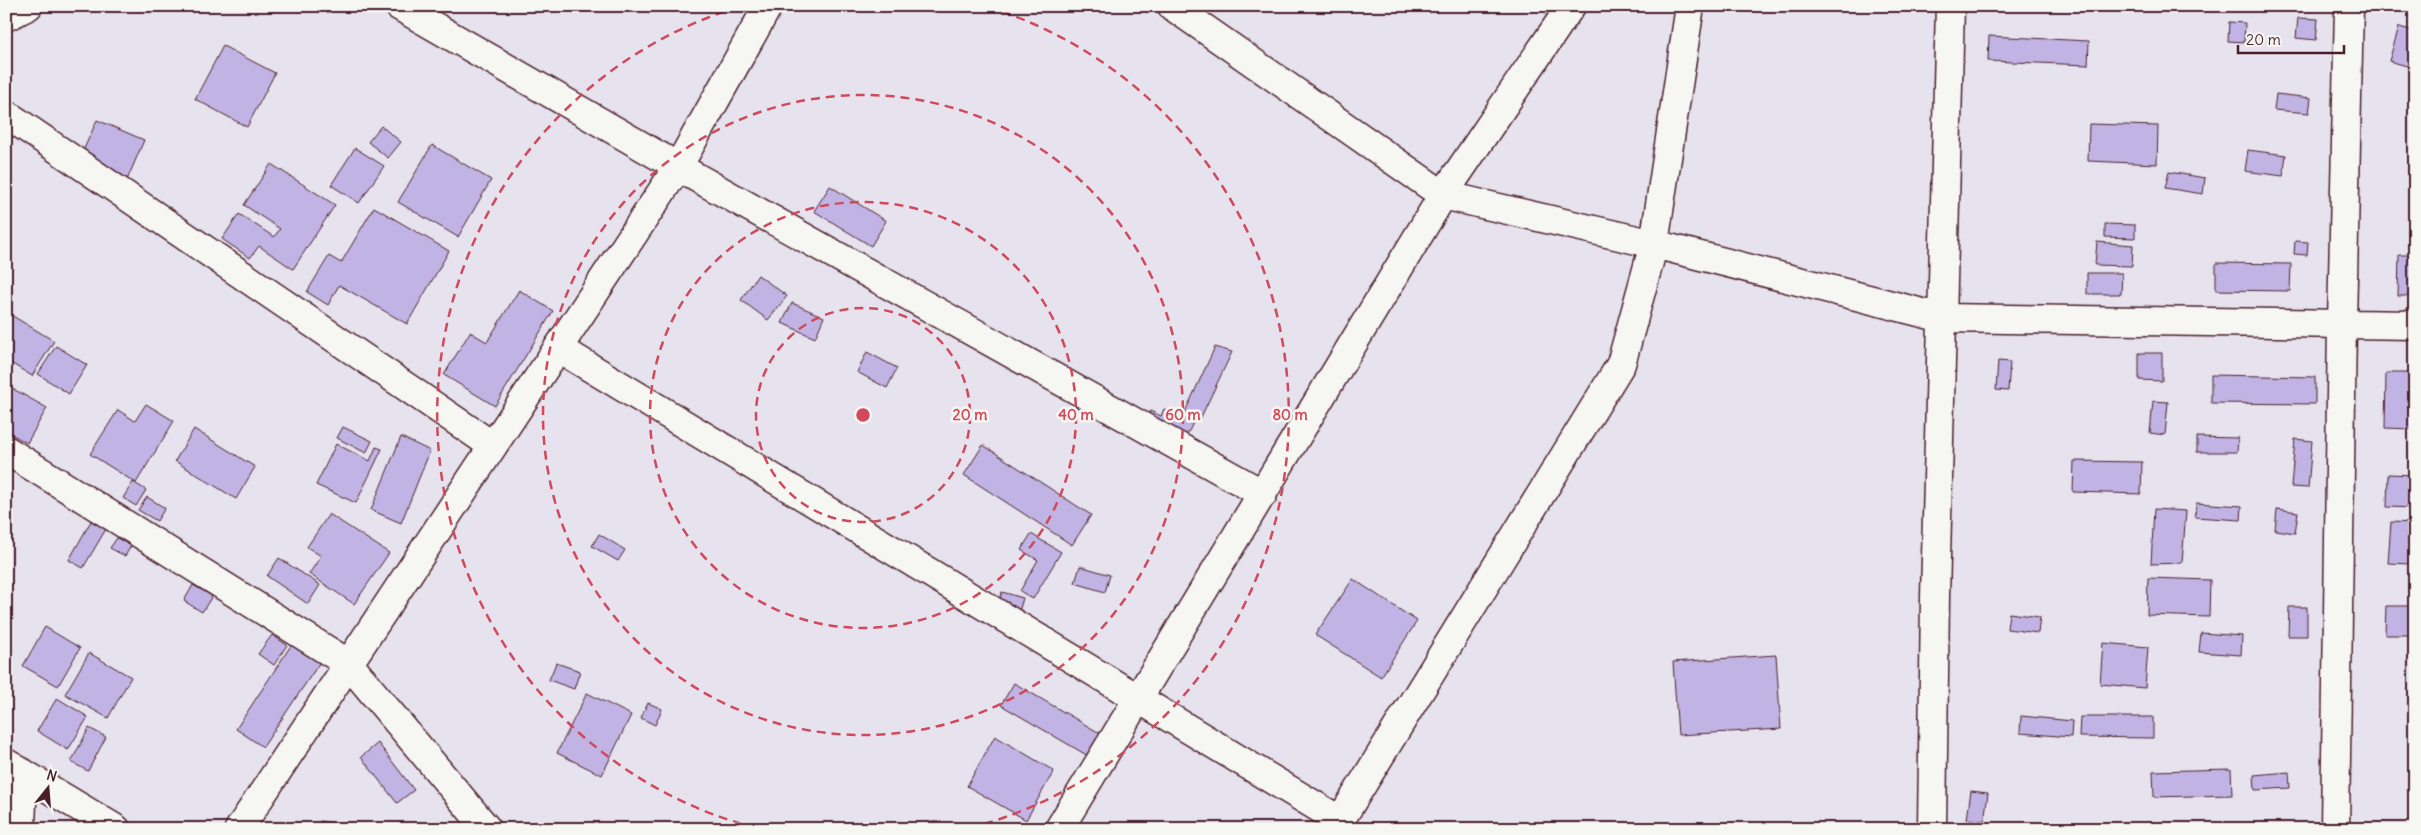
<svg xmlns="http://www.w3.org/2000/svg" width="2421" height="835" viewBox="0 0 2421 835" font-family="Delius,sans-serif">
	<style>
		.building { fill: #c1b4e5; stroke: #4a1f2b }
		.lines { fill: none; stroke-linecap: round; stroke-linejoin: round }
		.minor-casing { stroke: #4a1f2b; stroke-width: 31 }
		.minor { stroke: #f6f6f2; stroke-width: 28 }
		.ring { fill: none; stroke: #d1495b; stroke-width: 2.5; stroke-dasharray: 9 6 }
		.centre { fill: #d1495b; stroke: #f6f6f2; stroke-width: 2.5 }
		.ring-label { font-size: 15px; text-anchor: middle; font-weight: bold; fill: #d1495b; stroke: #f6f6f2; stroke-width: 5; stroke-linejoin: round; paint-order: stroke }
	</style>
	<rect width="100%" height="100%" fill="#e6e2ee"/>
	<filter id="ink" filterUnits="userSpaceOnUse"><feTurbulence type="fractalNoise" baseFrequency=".02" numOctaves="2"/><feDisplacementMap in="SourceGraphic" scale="10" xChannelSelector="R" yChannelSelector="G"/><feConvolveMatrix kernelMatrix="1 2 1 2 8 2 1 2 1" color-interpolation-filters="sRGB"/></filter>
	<g filter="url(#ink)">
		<path class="building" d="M2298,18L2318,19L2316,40L2296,38Z
			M2229,22L2245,23L2244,42L2228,41Z
			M2399,27L2415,31L2414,68L2389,61Z
			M1989,36L2089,41L2088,65L1988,61Z
			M223,46L275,73L247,127L195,99Z
			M2276,94L2311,98L2309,113L2274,110Z
			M97,120L144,140L127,180L79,160Z
			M2089,124L2158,126L2157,164L2088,161Z
			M381,126L401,142L388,158L368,142Z
			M432,145L491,180L458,237L398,202Z
			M355,148L384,166L359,203L331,185Z
			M2248,150L2286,155L2283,176L2245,171Z
			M271,164L335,205L293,269L259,246L250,258L222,239L239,214L274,237L280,229L244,205Z
			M2169,172L2205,178L2203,194L2165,188Z
			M830,186L886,221L871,246L814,211Z
			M374,207L449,251L407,324L339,285L328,305L307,292L329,256L341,263Z
			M2105,224L2135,225V238L2105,237Z
			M2295,241L2308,242L2307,255L2294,254Z
			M2097,242L2133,245L2132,266L2095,265Z
			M2399,255H2415V296H2398Z
			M2216,263L2291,264L2290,291L2216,290Z
			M2087,273H2122L2121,294H2087Z
			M758,275L787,296L768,320L741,300Z
			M519,290L553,311L495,406L444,375L470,332L487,342Z
			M792,303L824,317L815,338L782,323Z
			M6,312L54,341L32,376L6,360Z
			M56,346L87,365L69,394L38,374Z
			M1215,347L1232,352L1200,419L1185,412Z
			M867,352L897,368L887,388L857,372Z
			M2139,353H2162V381L2139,380Z
			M1998,361L2010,362L2008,391L1996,390Z
			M2386,373H2415L2412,429L2385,428Z
			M2211,375L2315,377V404L2211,403Z
			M6,385L47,408L27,443L6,431Z
			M2153,401L2168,402L2165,435L2150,433Z
			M146,404L174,421L136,483L90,454L118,410L135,421Z
			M1164,409L1193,423L1183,443L1144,424L1150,411L1161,416Z
			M343,427L372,441L366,453L337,438Z
			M194,429L255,467L236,499L175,461Z
			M401,437L430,451L401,523L371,510Z
			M2197,437L2238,438L2237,452H2197Z
			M2295,439L2312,441L2308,488L2291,487Z
			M336,444L370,461L376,447L382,449L356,503L316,485Z
			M983,445L1091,515L1072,545L964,475Z
			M2074,461L2142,462L2141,494L2073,492Z
			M2388,474L2415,475V508L2387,507Z
			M133,482L146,490L136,506L123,498Z
			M147,497L165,508L157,521L138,510Z
			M2196,503L2242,506L2241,520L2195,517Z
			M2154,509L2186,511L2182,563L2151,564Z
			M2277,509L2298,512L2295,533L2275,530Z
			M329,514L389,553L354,604L309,574L321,556L307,547Z
			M91,521L106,529L83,568L69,560Z
			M2391,522L2414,523L2411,564L2388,563Z
			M599,534L625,550L618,561L592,546Z
			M1031,534L1061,552L1033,599L1020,591L1038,560L1021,550Z
			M117,538L131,546L125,556L110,548Z
			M279,558L320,585L308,604L267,576Z
			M1080,566L1110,575L1105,592L1075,583Z
			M2148,578L2210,580L2209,617L2147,615Z
			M1353,579L1417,621L1381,677L1315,635Z
			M193,585L212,596L202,612L184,601Z
			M1002,592L1023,598L1017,619L996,613Z
			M2386,606H2415V635H2385Z
			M2289,607H2307V636H2288Z
			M2009,613L2040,617L2038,633L2007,629Z
			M45,627L80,648L58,686L23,666Z
			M2201,633L2242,636L2241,655L2199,652Z
			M272,635L287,645L274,665L258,654Z
			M2103,643L2148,647L2145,688L2100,684Z
			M292,644L320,662L263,747L236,729Z
			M89,653L131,677L108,718L65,694Z
			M1776,655L1781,729L1678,735L1673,662Z
			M556,663L580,671L574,689L549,680Z
			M1014,683L1103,735L1090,757L1001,705Z
			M587,693L631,715L602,775L557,753Z
			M57,698L88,717L68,750L37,731Z
			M648,703L662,709L655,725L641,718Z
			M2021,716L2072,721L2071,737L2020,733Z
			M2080,717H2153V738L2079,737Z
			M89,728L106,737L88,771L71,762Z
			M995,736L1054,771L1026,820L967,786Z
			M378,743L414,790L397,803L361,757Z
			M2231,769L2232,795L2154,797L2153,771Z
			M2289,772L2290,788L2255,790L2254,775Z
			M1971,791L1988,793L1984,821L1967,819Z
			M320,821L360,827L359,829H319Z"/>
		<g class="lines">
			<g class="minor-casing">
				<path id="minor" d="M399,6L678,167L1263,494
					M1172,6L1443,195L1654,244L1942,318L2415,325
					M6,17L28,6
					M6,114L493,446
					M558,348L1339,820
					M6,450L349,664L487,829
					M6,763L116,829
					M21,829L23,773
					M239,829L678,167L768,6
					M1059,829L1443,195L1571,6
					M1335,829L1621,364L1654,244L1690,6
					M1932,829L1935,597L1950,6
					M2335,829L2342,324L2349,6"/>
			</g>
			<use href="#minor" class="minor"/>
		</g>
	</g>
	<g class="ring">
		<circle cx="863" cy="415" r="107"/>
		<circle cx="863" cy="415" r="213"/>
		<circle cx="863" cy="415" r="320"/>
		<path d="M756 828A427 427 0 0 1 738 7M988 7A427 427 0 0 1 970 828"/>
	</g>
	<circle cx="863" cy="415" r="8" class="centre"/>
	<g class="ring-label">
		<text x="970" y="420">20 m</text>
		<text x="1076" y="420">40 m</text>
		<text x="1183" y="420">60 m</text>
		<text x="1290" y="420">80 m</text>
	</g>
	<rect width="2421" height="835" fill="none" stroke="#f6f6f2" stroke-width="25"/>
	<rect x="12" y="12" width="2396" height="810" fill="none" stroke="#4a1f2b" stroke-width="2" filter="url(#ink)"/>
	<g transform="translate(48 788) rotate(17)" stroke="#f6f6f2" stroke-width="4" paint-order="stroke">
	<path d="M0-4L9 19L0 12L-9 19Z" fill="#4a1f2b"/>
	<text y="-8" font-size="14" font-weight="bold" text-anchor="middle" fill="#4a1f2b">N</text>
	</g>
	<path d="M2238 45v8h106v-8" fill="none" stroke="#4a1f2b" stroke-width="2.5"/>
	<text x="2246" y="45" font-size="15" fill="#4a1f2b" stroke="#f6f6f2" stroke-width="4" paint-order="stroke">20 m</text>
</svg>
